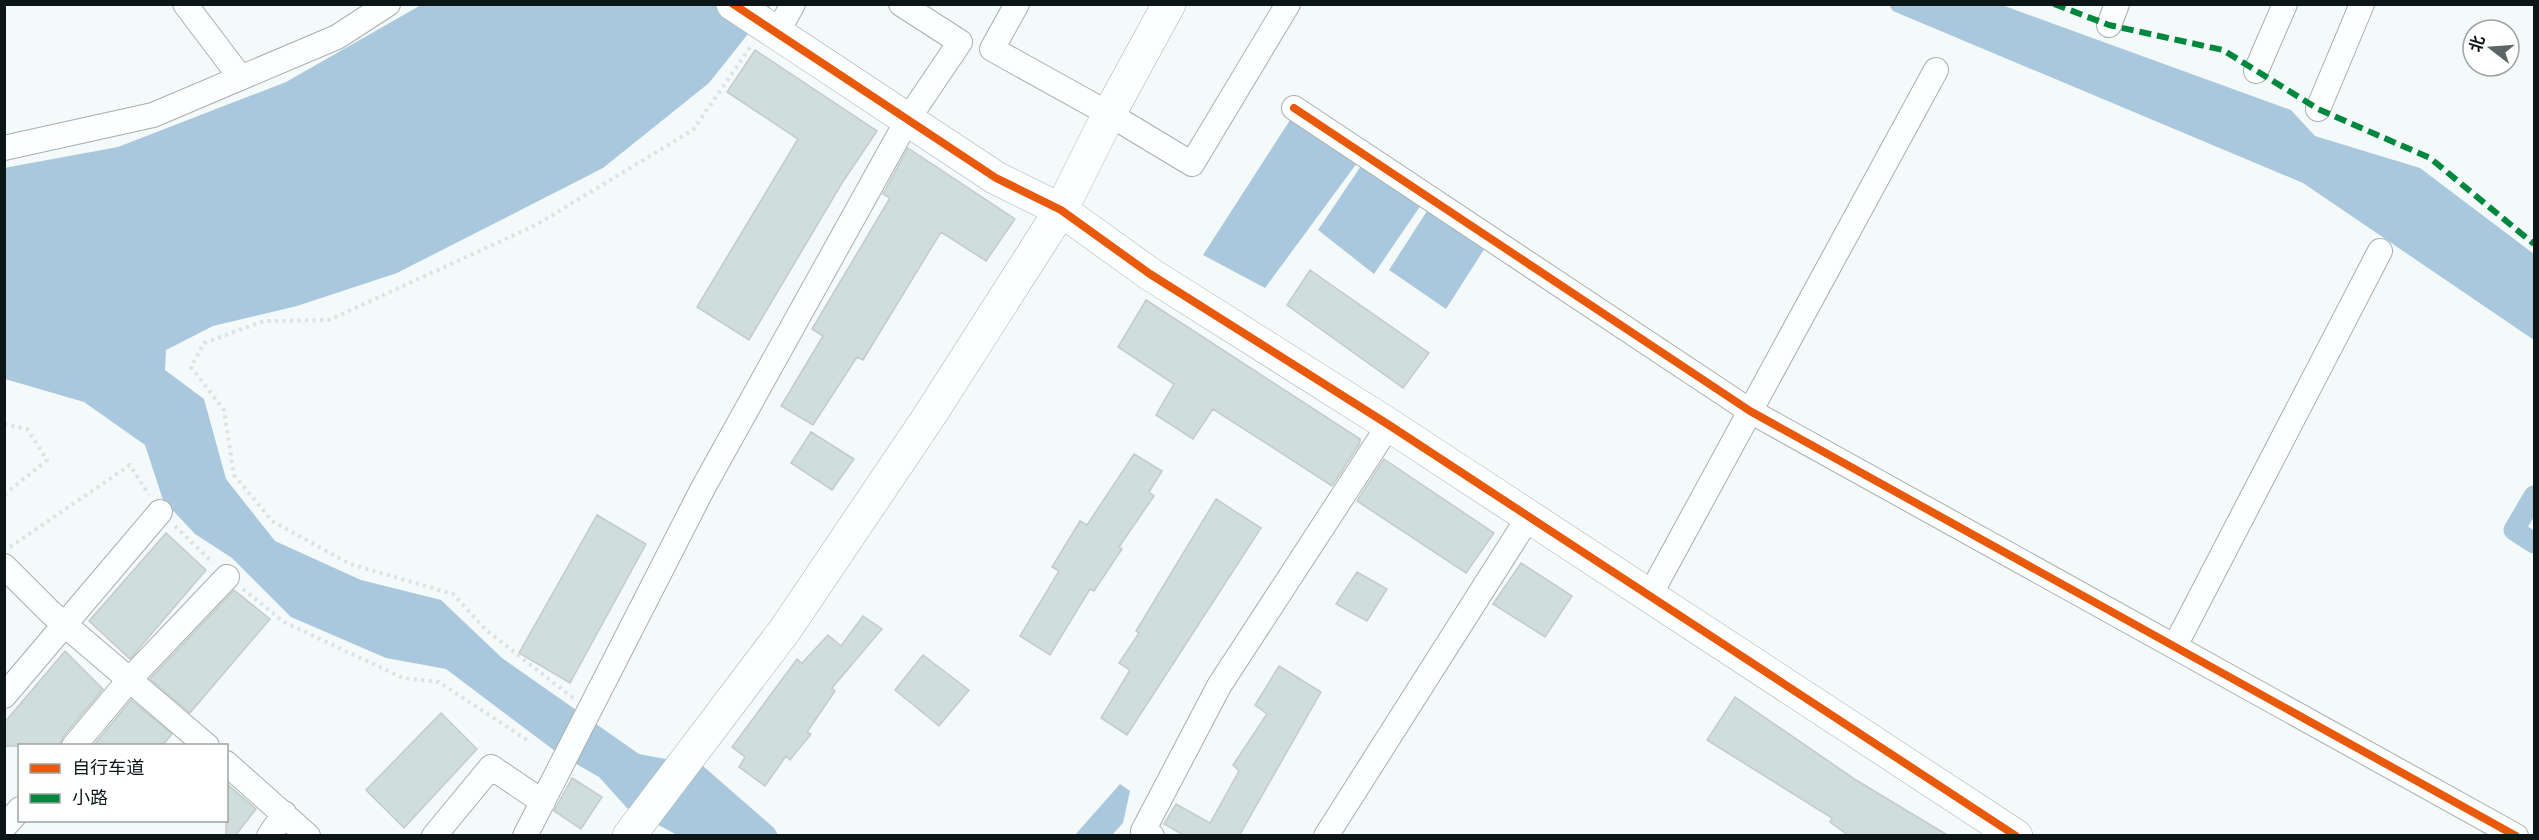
<svg xmlns="http://www.w3.org/2000/svg" width="2539" height="840" viewBox="0 0 2539 840" font-family="'Source Sans 3','Noto Sans SC',sans-serif">
	<style>
		.water { fill: #aac8dd }
		.lines { fill: none; stroke-linecap: round; stroke-linejoin: round }
		.canal { stroke: #aac8dd; stroke-width: 21 }
		.building { fill: #cfdddb; stroke: #c4cbca; stroke-width: 1.5 }
		.street-casing { stroke: #a6afaf; stroke-width: 26 }
		.secondary-casing { stroke: #a6afaf; stroke-width: 34 }
		.path { stroke: #dfe1e1; stroke-width: 4; stroke-dasharray: 3 4.5; stroke-linecap: butt }
		.street { stroke: #fdfefe; stroke-width: 24 }
		.secondary { stroke: #fdfefe; stroke-width: 33 }
		.quiet { stroke: #00873e; stroke-width: 6; stroke-dasharray: 12 6; stroke-linecap: butt }
		.cycleway-casing { stroke: #fff; stroke-width: 11 }
		.cycleway { stroke: #e8590c; stroke-width: 8 }
	</style>
	<rect width="100%" height="100%" fill="#f4fafa"/>
	<path class="water" d="M421,5H771L709,83L603,168L397,273L297,306L213,326L166,350L165,370L204,399L226,479L275,541L361,580L441,600L502,658L639,754L703,766L774,828L778,835H677L627,808L599,777L559,754L446,669L386,658L291,617L232,558L195,534L163,500L145,445L84,402L5,379L4,168L118,147L286,82Z
		M1889,5H2002L2291,110L2315,136L2420,168L2534,254V340L2303,183L1893,11Z
		M1292,117L1357,163L1265,288L1203,255Z
		M1361,166L1421,205L1374,274L1318,230Z
		M1427,211L1485,248L1446,309L1389,270Z
		M1120,784L1130,791L1123,823L1112,835H1075Z"/>
	<g class="lines">
		<path class="canal" d="M2534,496L2514,530L2534,543"/>
	</g>
	<path class="building" d="M755,50L877,131L842,183L749,340L697,307L798,139L727,92Z
		M908,148L1015,219L986,261L941,232L863,360L857,357L813,425L781,406L823,336L812,329L890,198L883,194Z
		M1310,270L1429,353L1403,388L1287,305Z
		M1146,300L1360,439V443L1332,486L1213,409L1193,439L1156,415L1174,384L1118,347Z
		M811,432L854,459L832,490L791,463Z
		M1134,454L1162,471L1149,492L1154,496L1119,547L1122,549L1094,591L1090,589L1050,655L1020,636L1059,571L1052,567L1080,521L1087,525Z
		M1384,459L1494,533L1466,573L1357,501Z
		M1216,499L1261,528L1127,735L1101,718L1130,670L1119,663L1139,633L1136,631Z
		M597,515L646,544L570,683L519,653Z
		M166,533L206,570L130,659L89,621Z
		M1521,563L1572,596L1545,637L1493,604Z
		M1357,572L1387,589L1367,621L1336,604Z
		M234,590L270,619L190,713L150,679Z
		M863,616L882,629L832,688L835,691L807,732L811,734L790,760L786,756L765,786L739,767L745,757L732,747L797,659L802,663L828,635L841,646Z
		M65,651L103,689L63,737L60,746H4V723Z
		M923,655L969,690L939,726L895,690Z
		M1279,666L1321,692L1239,836H1185L1164,824L1176,804L1210,823L1239,771L1233,765L1267,714L1255,705Z
		M1735,697L1856,780L1949,836H1849L1830,822L1832,818L1707,740Z
		M131,700L172,734L162,746H93Z
		M441,713L477,749L404,828L366,790Z
		M572,778L602,797L581,829L554,811Z
		M226,783L256,809L235,836H226Z"/>
	<g class="lines">
		<g class="street-casing">
			<path id="street" d="M185,4L241,78
				M1017,4L992,49L1109,114L1192,164L1288,4
				M2109,25L2117,4
				M777,33L793,4
				M2256,71L2285,4
				M1294,108L1750,411L2516,836
				M2318,109L2362,4
				M4,148L153,115L337,37L388,4
				M4,566L50,612L207,746
				M1650,595L1936,70
				M2175,646L2380,251
				M4,696L160,512
				M74,746L130,679L227,577
				M226,763L308,836
				M4,827L20,809
				M269,836L284,813
				M434,836L491,767L543,802
				M525,836L703,488L908,119L960,42L901,4
				M1152,836L1143,831L1219,686L1389,425
				M1326,836L1528,518"/>
		</g>
		<g class="secondary-casing">
			<path id="secondary" d="M733,4L996,178L1061,210L1150,274L1389,425L2016,836
				M629,836L785,630L930,415L1061,210L1109,114L1169,4"/>
		</g>
		<path class="path" d="M4,424L27,429L47,460L4,495
			M175,526L213,563
			M10,547L130,465L149,495
			M243,589L284,622L403,678L439,682L527,740
			M573,698L486,630L453,594L350,564L272,521L234,475L224,410L191,367L204,343L264,321L329,320L536,225L693,130L751,46"/>
		<use href="#street" class="street"/>
		<use href="#secondary" class="secondary"/>
		<path class="quiet" d="M2054,4L2109,25L2223,50L2318,109L2430,158L2534,244"/>
		<g class="cycleway-casing">
			<path id="cycleway" d="M733,4L996,178L1061,210L1150,274L1389,425L2016,836
				M1294,108L1750,411L2516,836"/>
		</g>
		<use href="#cycleway" class="cycleway"/>
	</g>
	<rect width="2539" height="840" fill="none" stroke="#0c1617" stroke-width="12"/>
	<rect x="18" y="744" width="210" height="78" fill="#ffffff" stroke="#9ea2a2" stroke-width="1.5"/>
	<rect x="30" y="764" width="30" height="9" fill="#e8590c" stroke="#9ea2a2" stroke-width="1.5"/>
	<text x="72" y="774" font-size="18" fill="#0c1617">自行车道</text>
	<rect x="30" y="794" width="30" height="9" fill="#00873e" stroke="#9ea2a2" stroke-width="1.5"/>
	<text x="72" y="804" font-size="18" fill="#0c1617">小路</text>
	<g transform="translate(2491 48) rotate(287)"><circle r="28" fill="#ffffff" stroke="#9ea2a2" stroke-width="1.5"/>
	<path d="M0-4.5L10 22L0 15L-10 22Z" fill="#5d6666"/>
	<text y="-9" font-size="16" font-weight="bold" text-anchor="middle" fill="#0c1617">北</text>
	</g>
</svg>
